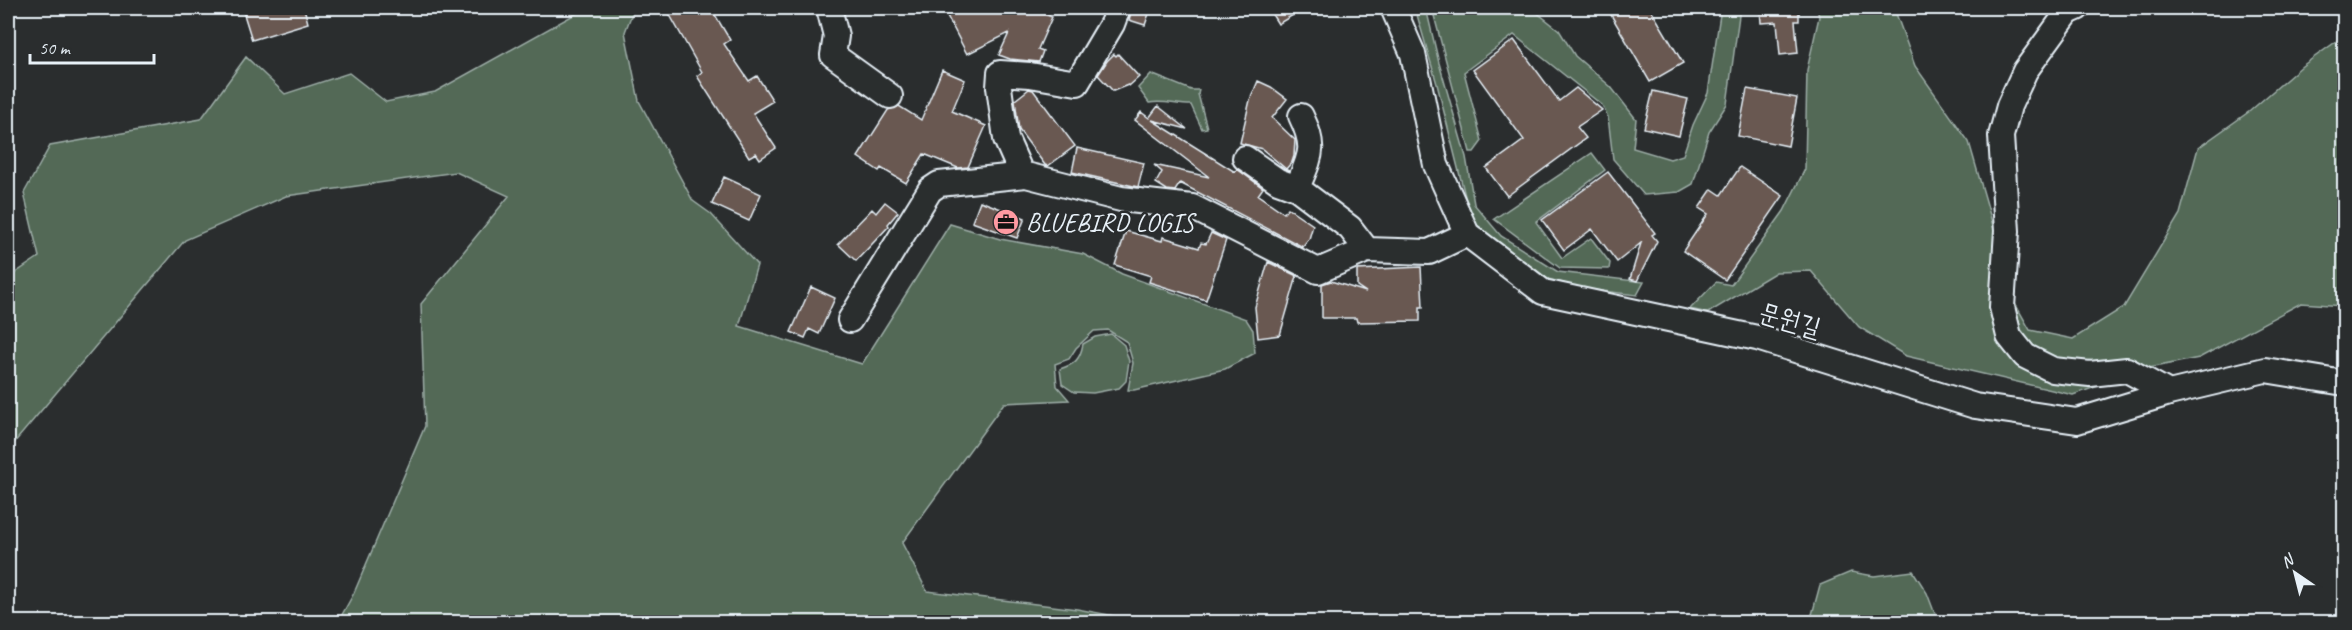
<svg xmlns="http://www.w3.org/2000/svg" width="2352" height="630" viewBox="0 0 2352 630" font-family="Caveat,'Poor Story',sans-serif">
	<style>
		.green { fill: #526956; stroke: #9dada7; stroke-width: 1.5 }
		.building { fill: #695851; stroke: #e8f1f8; stroke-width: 1.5 }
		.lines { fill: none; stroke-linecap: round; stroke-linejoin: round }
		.minor-casing { stroke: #e8f1f8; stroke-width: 28 }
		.minor { stroke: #2a2d2e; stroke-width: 24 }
		.labels { text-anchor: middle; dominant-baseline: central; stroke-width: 5; stroke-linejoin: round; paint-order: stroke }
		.poi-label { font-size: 26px; fill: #e8f1f8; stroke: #2a2d2e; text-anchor: start }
		.street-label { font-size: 26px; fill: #e8f1f8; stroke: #2a2d2e }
	</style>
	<rect width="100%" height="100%" fill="#2a2d2e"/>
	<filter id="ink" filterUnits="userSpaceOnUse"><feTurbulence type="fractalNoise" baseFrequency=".0167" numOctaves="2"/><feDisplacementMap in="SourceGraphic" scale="12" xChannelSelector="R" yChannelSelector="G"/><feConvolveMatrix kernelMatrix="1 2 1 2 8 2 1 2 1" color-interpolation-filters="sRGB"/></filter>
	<g filter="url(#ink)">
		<path class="green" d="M586,8H634L625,32L639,101L693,201L711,214L757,265L739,326L862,364L950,224L1000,239L1083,254L1122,274L1246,319L1253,330L1255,353L1225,369L1134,390H1128L1133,363L1127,342L1108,330L1094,331L1076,348L1069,359L1055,364L1057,386L1069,400L1004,403L902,543L927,591L1077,609L1114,616L1121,622H642L566,615L556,622H338L354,593L425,426L421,304L509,196L456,172L286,196L185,240L8,450V278L39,257L24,193L50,146L201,119L246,57L285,94L349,73L386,102L435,92Z
			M1415,8H1426L1439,63L1466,157L1474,204L1501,236L1558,272L1644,282L1637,295L1585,289L1548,279L1477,227L1466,200L1437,84Z
			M1432,8H1531L1559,30L1575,56L1611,87L1636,119L1633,148L1670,159L1683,155L1693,125L1708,93L1721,8H1740L1727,104L1709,132L1693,184L1679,192L1644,195L1613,159L1608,117L1602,105L1514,35L1464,72L1482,141L1474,152H1470Z
			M1817,8H1894L1915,66L1969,142L1998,243L2003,282L2030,330L2073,339L2124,307L2180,214L2198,148L2250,111L2302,66L2344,36V306L2301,303L2199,358L2149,368L2073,395L1906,356L1859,327L1811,271L1776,272L1708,313L1690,309L1716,282L1731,285L1784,211L1805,169L1807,70L1819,17Z
			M1151,74L1191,90H1199L1198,94L1207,128L1202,129L1191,105C1176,105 1163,100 1149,103L1138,88Z
			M1592,153L1605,170L1536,222L1562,258L1591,238L1610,263L1609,269L1560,268L1494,219Z
			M1111,334L1124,345L1129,361L1126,381L1119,388L1093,393L1074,392L1062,384L1060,369C1075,364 1080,360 1083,344L1095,337Z
			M1913,571L1927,593L1938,622H1810L1820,585L1851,572L1874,576Z"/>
		<path class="building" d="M242,8H304L308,23L252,40Z
			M666,8H711L730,40L724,44L749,81L757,76L773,101L753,113L776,148L760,159L756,153L749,157L697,76L702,72Z
			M943,8H1029L1052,17L1038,49L1043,51L1039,62L1010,59L999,55L1009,33L967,54Z
			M1132,8H1151L1145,25L1129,20Z
			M1268,8H1305L1278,24Z
			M1607,8H1650L1683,63L1650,82Z
			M1760,8H1799V21H1795L1798,53L1780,55L1777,22L1761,23Z
			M1514,40L1559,101L1576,88L1602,110L1577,127L1586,138L1507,196L1486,168L1524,140L1473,70Z
			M1114,54L1116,56L1118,54L1139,77L1129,86L1128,85L1113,91L1098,75L1107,61Z
			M942,70L965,80L952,111L986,126L968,167L958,168L924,154L906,183L881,168L879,171L858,157L888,110L899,106L921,120Z
			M1258,81L1271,87L1287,99L1272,118L1295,140L1294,156L1292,162L1286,169L1262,149L1240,143L1250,100Z
			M1029,89L1033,90L1075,146L1048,166L1045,165L1019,130L1015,100Z
			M1747,89L1797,98L1788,146L1738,136Z
			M1653,91L1688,99L1679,136L1644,128Z
			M1158,106L1187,129L1152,120L1235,172L1237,169L1263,188L1258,195L1284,213L1288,208L1313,225L1309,239L1303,247L1180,183L1175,191L1167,190L1156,183L1162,172L1154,165L1209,177L1135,120L1141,112L1149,118Z
			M1077,148L1144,163L1138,187L1072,172Z
			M1740,167L1783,196L1725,280L1683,251L1708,214L1699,208L1712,189L1721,195Z
			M1608,172L1655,233L1652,235L1657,241L1637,281L1630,279L1641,243L1617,262L1592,229L1564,250L1542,220Z
			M724,177L761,194L749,221L712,204Z
			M980,201L1025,218L1017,238L972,222Z
			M885,202L898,212L888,224L889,226L856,261L838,244L872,209L876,213Z
			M1126,231L1162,241L1163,237L1199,248L1201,243L1206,244L1211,233L1226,240L1206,300L1149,282L1151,276L1115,265Z
			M1268,262L1297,276L1280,335L1258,338L1255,307Z
			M1421,267L1423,307H1420V321L1357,322L1356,318H1322V284L1331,281L1366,292L1357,286V270Z
			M811,287L835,298L819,334L809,329L805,338L791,332Z"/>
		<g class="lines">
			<g class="minor-casing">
				<path id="minor" d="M829,8L836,36L833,55L890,96
					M1393,8L1413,54L1436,165L1467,234L1543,292L1757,338L1975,406L2077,421L2169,393L2265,370L2344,383
					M2077,8L2068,12L2025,71L2009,106L2001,136L2007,231L2002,307L2009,336L2025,356L2053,370L2090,374L2127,370L2169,393
					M1245,158L1278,181L1297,188L1350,228L1367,250
					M1022,175L1006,139L999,87L1000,73L1030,75L1077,83L1112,24L1118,8
					M1297,188C1310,156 1317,149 1301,116
					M850,320L930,190L939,184L1026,175L1121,199L1192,207L1318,271L1367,250L1429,252L1467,234"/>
			</g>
			<use href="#minor" class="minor"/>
		</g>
	</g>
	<defs>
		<g id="office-disc" transform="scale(1.35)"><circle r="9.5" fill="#ff9aa2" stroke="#2a2d2e"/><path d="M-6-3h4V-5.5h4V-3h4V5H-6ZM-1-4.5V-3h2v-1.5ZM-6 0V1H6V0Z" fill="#111"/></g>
	</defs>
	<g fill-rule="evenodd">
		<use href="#office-disc" x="1006" y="222"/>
	</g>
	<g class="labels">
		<g class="poi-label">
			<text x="1026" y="222">BLUEBIRD LOGIS</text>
		</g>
		<g class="street-label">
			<text transform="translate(1790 320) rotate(16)">문원길</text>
		</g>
	</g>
	<rect width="2352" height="630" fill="none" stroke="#2a2d2e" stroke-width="30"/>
	<rect x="15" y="15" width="2322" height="600" fill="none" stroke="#e8f1f8" stroke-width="2" filter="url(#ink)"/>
	<g transform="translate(2295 573) rotate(325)" stroke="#2a2d2e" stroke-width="4.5" paint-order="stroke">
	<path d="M0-4.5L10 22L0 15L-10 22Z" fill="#e8f1f8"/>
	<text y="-9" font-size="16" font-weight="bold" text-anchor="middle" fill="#e8f1f8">N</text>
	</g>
	<path d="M30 54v9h124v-9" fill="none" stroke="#e8f1f8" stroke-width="3"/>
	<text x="39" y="54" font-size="18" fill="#e8f1f8" stroke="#2a2d2e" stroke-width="4.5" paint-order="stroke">50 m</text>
</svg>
